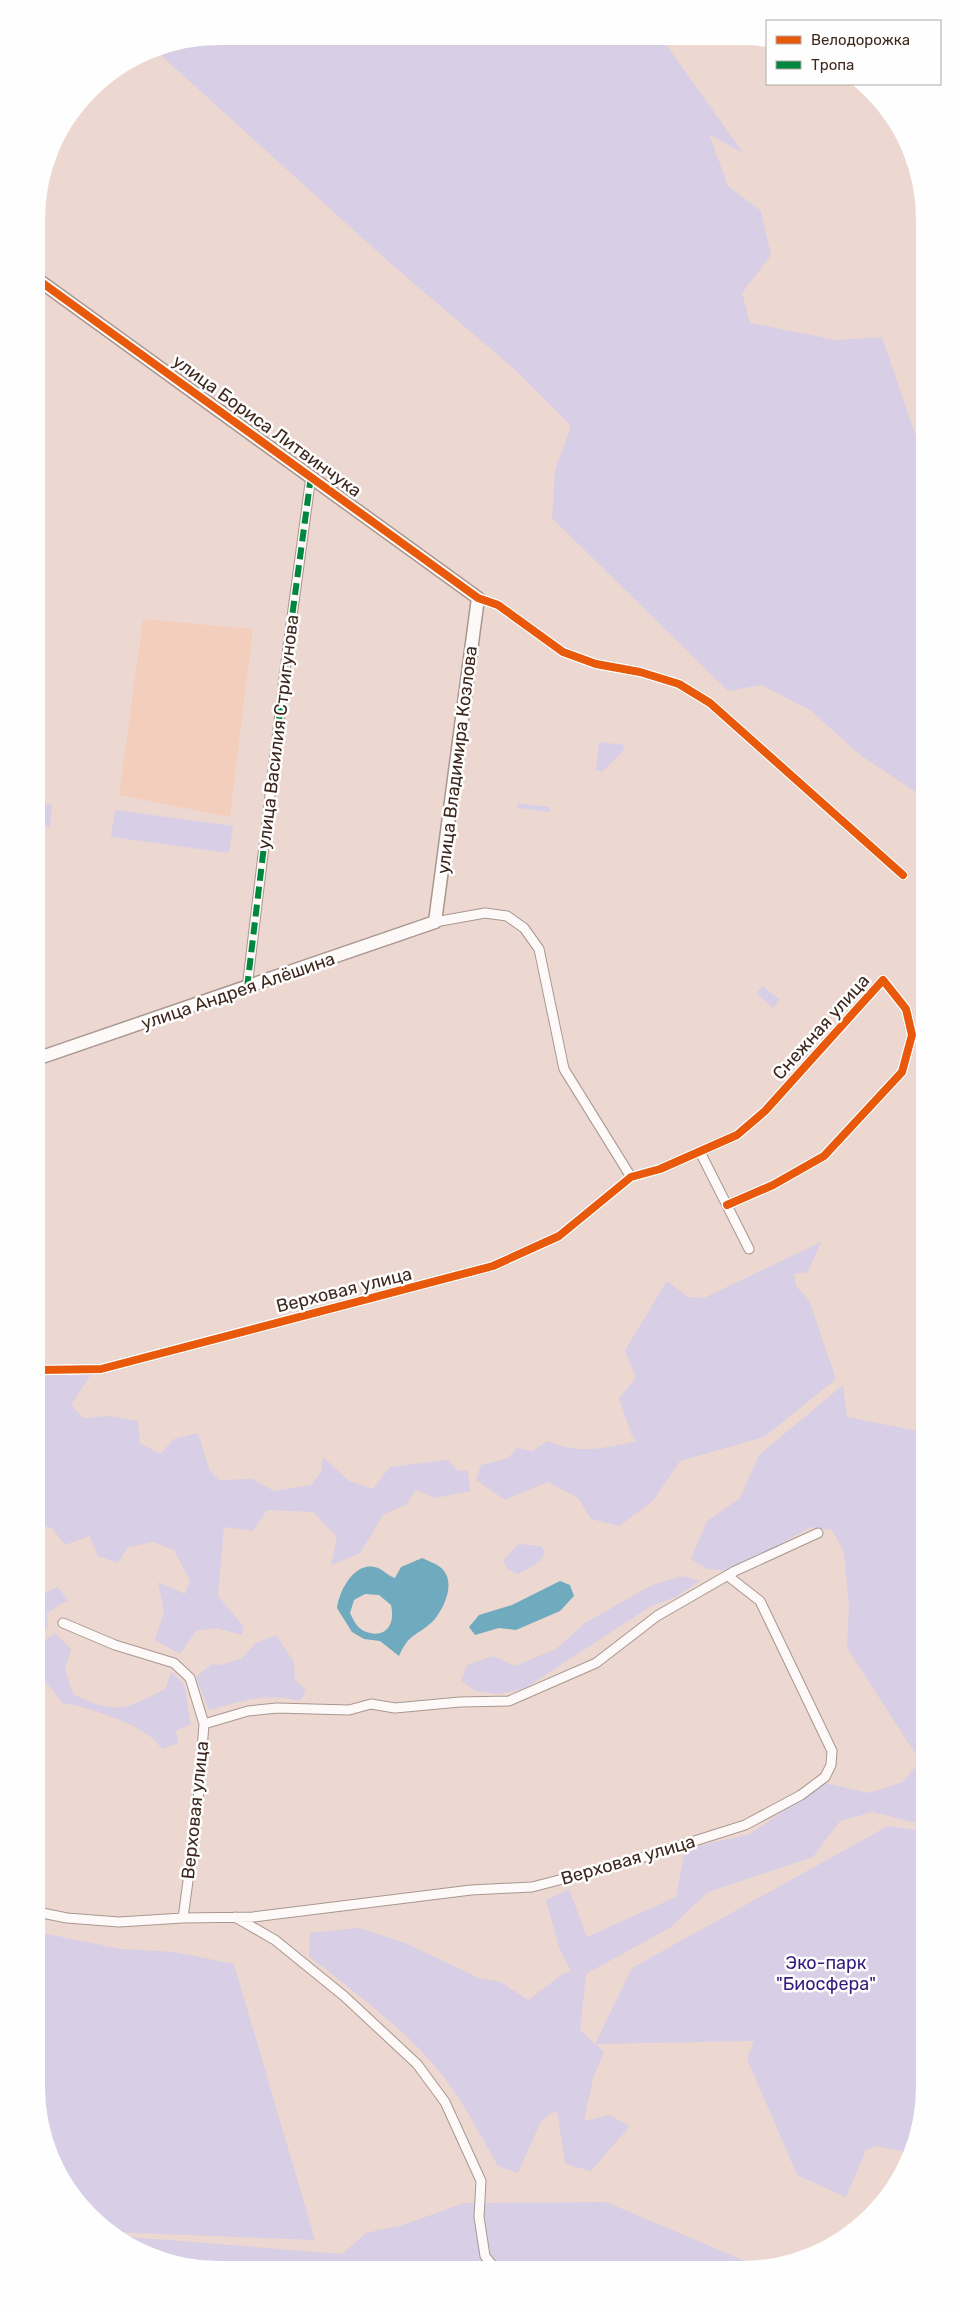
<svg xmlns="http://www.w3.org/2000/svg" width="961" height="2306" viewBox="0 0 961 2306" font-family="Rubik,sans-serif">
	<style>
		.built { fill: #f4cebd }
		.green { fill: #d8cee5 }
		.water { fill: #70aabe; fill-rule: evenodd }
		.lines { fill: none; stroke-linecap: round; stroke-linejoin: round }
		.street-casing { stroke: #a9978f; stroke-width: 11 }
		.secondary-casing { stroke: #a9978f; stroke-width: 15 }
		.street { stroke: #fcf9f8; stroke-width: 9 }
		.secondary { stroke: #fcf9f8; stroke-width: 12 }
		.quiet { stroke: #00873e; stroke-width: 6; stroke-dasharray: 12 6; stroke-linecap: butt }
		.cycleway-casing { stroke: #fefefe; stroke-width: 11 }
		.cycleway { stroke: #e8590c; stroke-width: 8 }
		.labels { text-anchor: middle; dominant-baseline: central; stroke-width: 5; stroke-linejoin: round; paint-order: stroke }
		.street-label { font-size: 18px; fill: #3e281e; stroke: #fefefe }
		.park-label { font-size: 18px; fill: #341b7d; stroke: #fefefe }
	</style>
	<rect width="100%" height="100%" fill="#ecd8d0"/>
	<path class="built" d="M143,619L253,629L230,817L119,795Z"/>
	<path class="green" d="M219,36L662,39L744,154L709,134L728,186L761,211L771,255L742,293L750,323L837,340L882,337L917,440L919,443L920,795L859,754L810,710L761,685L728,691L552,518L555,470L571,426L512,367L391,264L154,49Z
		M599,742L624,745L623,751L602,772L596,770Z
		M38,803L52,805L50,827L39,826Z
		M517,803L549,807V812L517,808Z
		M115,810L233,826L229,853L111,837Z
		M763,986L780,1000L773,1008L756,993Z
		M821,1242L808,1272L794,1274L796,1286L809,1300L836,1379L764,1437L680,1461L653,1501L619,1526L591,1519L578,1498L548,1482L505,1500L476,1480L481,1465L508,1458L517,1448L532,1451L548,1441C578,1455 606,1448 637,1441L632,1436L619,1398L636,1378L625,1350L667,1281L688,1297L704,1298Z
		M91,1374L71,1405L84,1418L110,1416L138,1421L140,1443L160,1454L174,1439L198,1433L210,1471L219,1480L252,1479L274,1491L311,1485L321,1472L323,1457L349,1481L373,1489L390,1467L448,1460L457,1470L468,1471L470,1491L435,1498L416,1490L406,1505L384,1514L360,1553L331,1565L337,1537L313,1512L267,1510L253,1531L224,1527L218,1596L244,1627L242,1635L216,1628L196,1631L180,1654L155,1640L164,1612L158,1582L185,1594L190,1581L174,1550L153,1542L128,1547L118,1563L98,1556L90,1536L65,1545L52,1528L41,1525L40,1375Z
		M843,1385L847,1417L922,1432L924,1825L873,1812L840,1821L813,1857L708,1892L671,1927L586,1974L580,2030L595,2044L632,1968L888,1826L924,1831V2098L912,2153L876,2146L866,2150L846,2197L797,2175L747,2059L754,2041L596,2044L604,2052L593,2078L584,2121L609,2115L630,2126L591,2171L565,2164L557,2110L541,2121L518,2173L498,2166C480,2134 459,2094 435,2066C399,2024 352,1991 309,1956L310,1933L359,1928L405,1943L479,1978L501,1982L528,2000L564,1973L571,1972L559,1947L546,1900L569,1889L587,1937L676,1897L685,1849L750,1834L825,1783L869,1793L903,1782L920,1761L847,1648L849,1605L844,1552L832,1530L811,1527L732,1571L707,1569L691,1559L707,1521L740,1498L759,1455Z
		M518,1544L541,1546L545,1553L539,1562L518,1574L507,1569L503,1561Z
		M683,1576L700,1581L676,1597L651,1606L524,1689L499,1694L476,1691L461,1681L467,1665L493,1656L515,1666L556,1649L585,1623L652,1585Z
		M57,1587L68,1600L47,1613L48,1628L41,1630V1595Z
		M55,1633L71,1649L65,1669L73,1694C114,1715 127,1710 166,1688L171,1672L184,1684L191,1724L176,1731L178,1743L162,1749C158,1744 153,1738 148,1735C131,1722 83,1705 62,1703L49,1686L41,1680V1643Z
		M276,1635L294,1662L295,1680L306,1690L300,1701C265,1692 243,1701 209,1710L196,1677L212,1664L220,1665L241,1659L256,1643Z
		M42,1933L122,1949L174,1952L234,1964L315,2240L109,2232L98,2224L61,2179L42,2134Z
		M606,2202L752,2264L184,2266L139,2251L117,2236L342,2254L366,2233L403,2225L464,2203Z"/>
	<path class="water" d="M422,1558C428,1561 435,1563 440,1567C457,1580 445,1607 434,1620C419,1636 410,1631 399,1656L380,1641L364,1639L352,1632L337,1608C339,1591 355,1559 378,1568C385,1571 388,1576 395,1578L401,1567ZM365,1594L379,1595L391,1605C396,1626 384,1641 362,1630C356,1626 353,1619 350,1613L354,1600Z
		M560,1581L570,1585L574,1596L560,1611L516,1630L499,1628L475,1635L469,1627L479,1615L512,1605Z"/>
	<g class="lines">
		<g class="street-casing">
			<path id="street" d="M478,598L498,605L563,652L596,664L640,672L679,684L710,703L903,875
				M435,922L485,913L507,916L524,928L539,949L564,1069L631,1177
				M247,988L287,654L311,476
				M700,1152L749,1249
				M40,1370L101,1369L493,1266L559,1236L631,1177L660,1169L737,1135L765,1111L883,980L906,1009L912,1035L902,1072L824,1156L773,1185L727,1205
				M63,1623L115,1645L174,1663L190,1678L204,1724
				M42,1913L67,1918L119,1922L183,1918L253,1917L471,1890L532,1887L625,1863L745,1825L801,1795L825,1777L831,1765L832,1751L760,1601L728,1576
				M235,1917L275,1940L344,1996L417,2064L445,2102L481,2181L479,2217L485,2256L492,2265
				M183,1918L197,1814L204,1724L248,1711L277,1708L349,1710L371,1704L395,1708L460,1702L509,1701L596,1663L657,1616L735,1571L818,1533"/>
		</g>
		<g class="secondary-casing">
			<path id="secondary" d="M37,279L478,598L435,922L39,1058"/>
		</g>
		<use href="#street" class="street"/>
		<use href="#secondary" class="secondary"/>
		<path class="quiet" d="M247,988L287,654L311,476"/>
		<g class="cycleway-casing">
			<path id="cycleway" d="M37,279L478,598L498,605L563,652L596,664L640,672L679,684L710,703L903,875
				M40,1370L101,1369L493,1266L559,1236L631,1177L660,1169L737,1135L765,1111L883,980L906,1009L912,1035L902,1072L824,1156L773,1185L727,1205"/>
		</g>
		<use href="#cycleway" class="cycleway"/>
	</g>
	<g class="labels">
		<g class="street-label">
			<text transform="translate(267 426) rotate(36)">улица Бориса Литвинчука</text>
			<text transform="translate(278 732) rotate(-83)">улица Василия Стригунова</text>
			<text transform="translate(457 760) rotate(-83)">улица Владимира Козлова</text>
			<text transform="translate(238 991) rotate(-19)">улица Андрея Алёшина</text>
			<text transform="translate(821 1027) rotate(-48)">Снежная улица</text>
			<text transform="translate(344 1290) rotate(-14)">Верховая улица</text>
			<text transform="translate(195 1810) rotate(-84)">Верховая улица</text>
			<text transform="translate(628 1860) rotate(-16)">Верховая улица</text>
		</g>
		<g class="park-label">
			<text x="826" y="1963">Эко-парк<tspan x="826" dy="21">"Биосфера"</tspan></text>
		</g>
	</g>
	<path d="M0 0H961V2306H0ZM219 45H742A174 174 0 0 1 916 219V2087A174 174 0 0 1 742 2261H219A174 174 0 0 1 45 2087V219A174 174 0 0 1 219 45Z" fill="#fefefe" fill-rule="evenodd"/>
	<rect x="766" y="20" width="175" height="65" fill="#fefefe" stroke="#b1a8a4"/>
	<rect x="776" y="36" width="25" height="8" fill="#e8590c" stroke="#b1a8a4"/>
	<text x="811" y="45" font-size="15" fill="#3e281e">Велодорожка</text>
	<rect x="776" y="61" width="25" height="8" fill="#00873e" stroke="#b1a8a4"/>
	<text x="811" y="70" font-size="15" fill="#3e281e">Тропа</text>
</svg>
